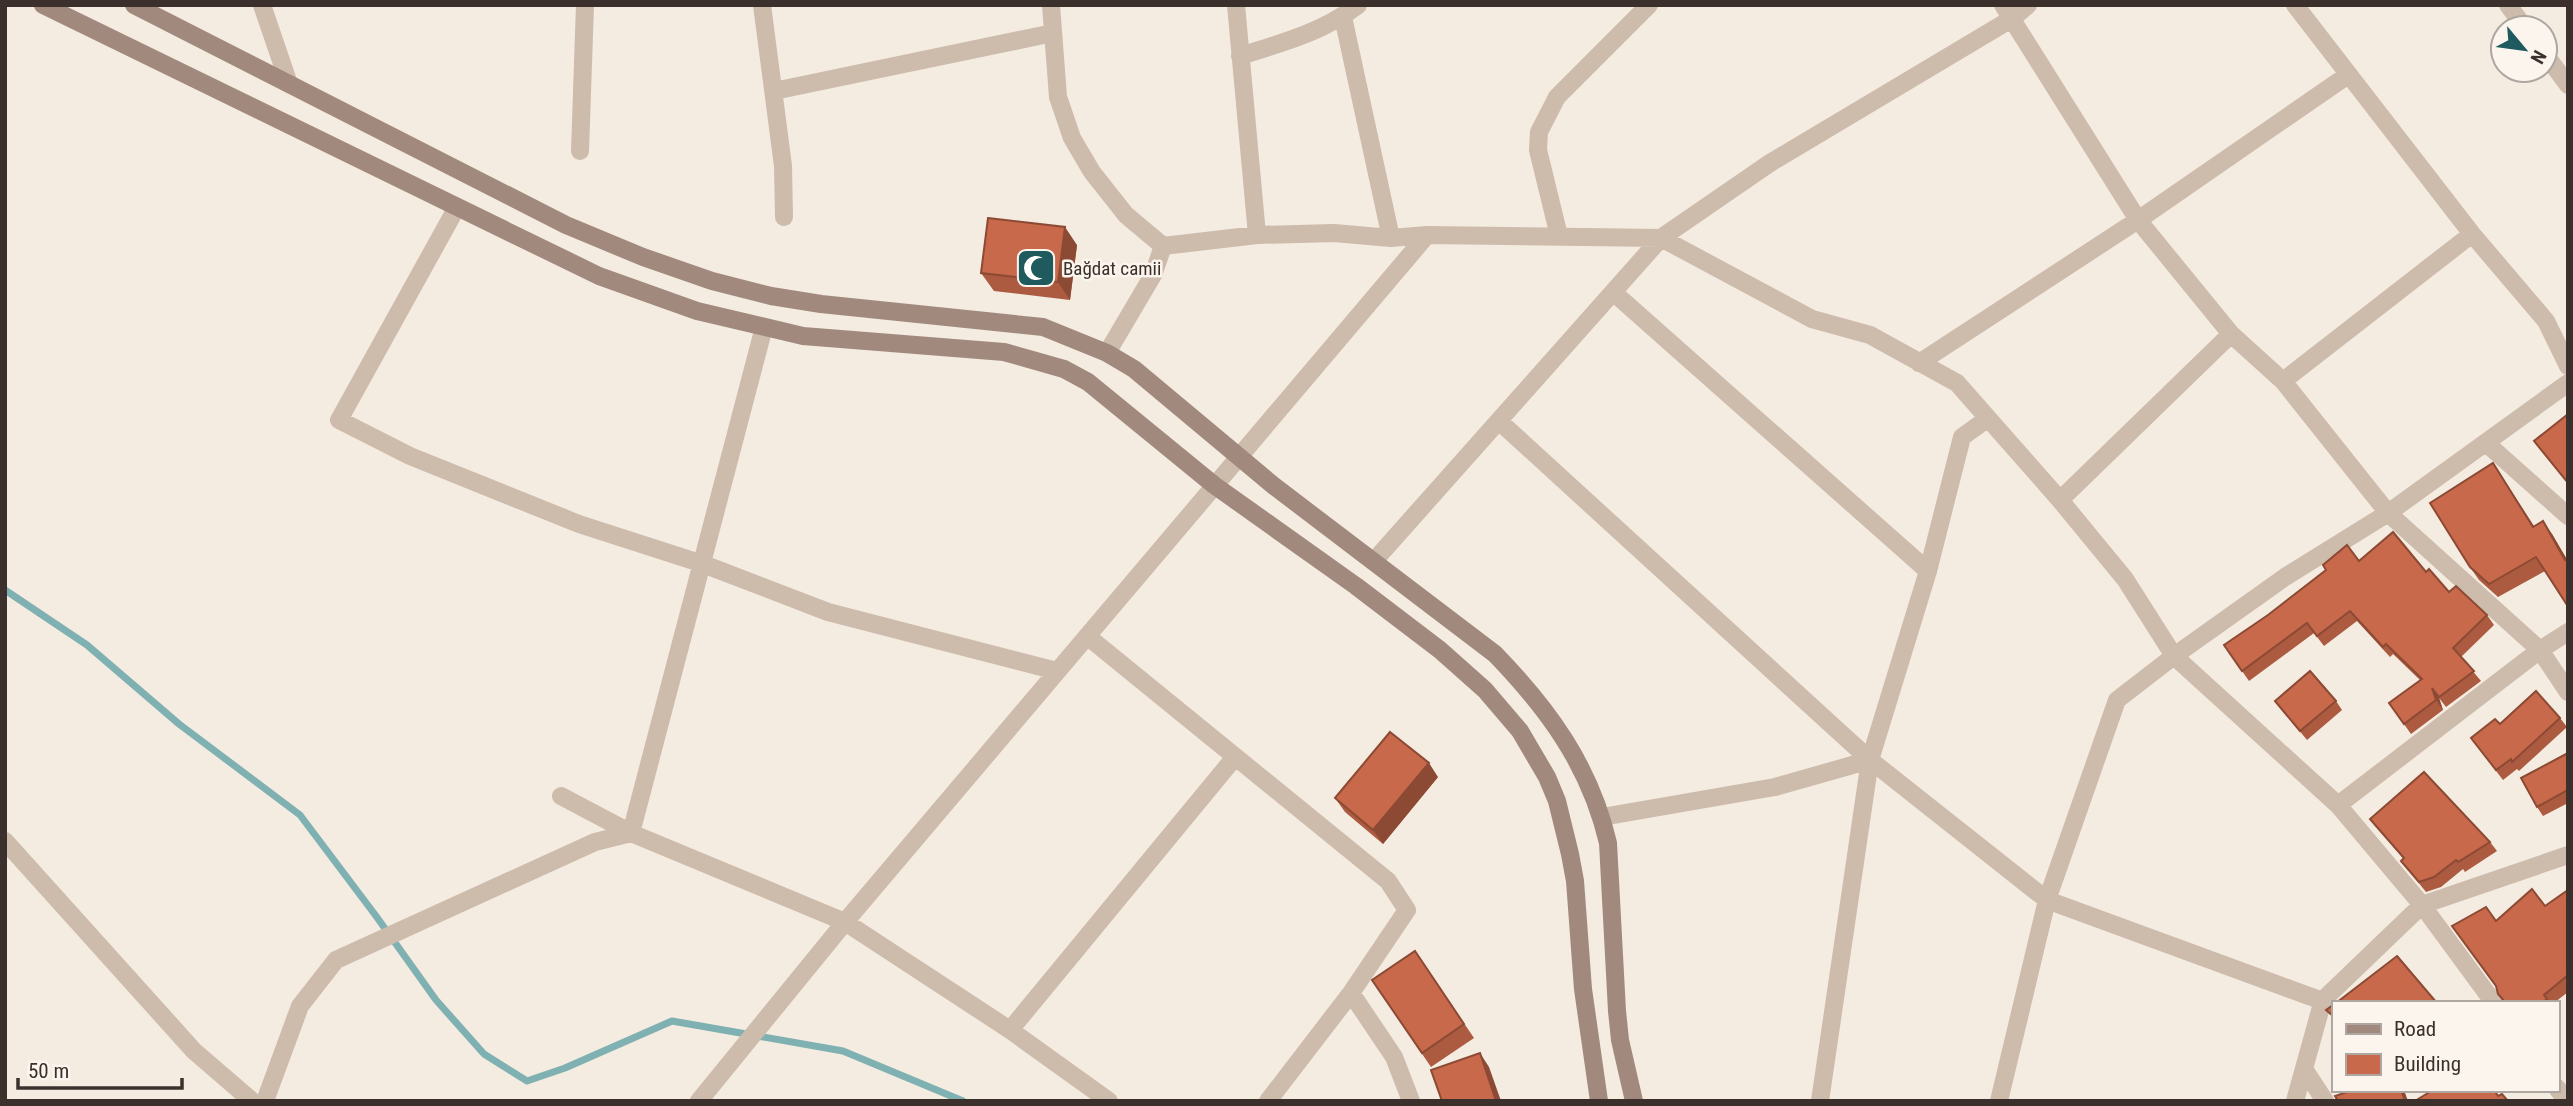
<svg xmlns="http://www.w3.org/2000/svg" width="2573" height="1106" viewBox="0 0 2573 1106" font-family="'Roboto Condensed',sans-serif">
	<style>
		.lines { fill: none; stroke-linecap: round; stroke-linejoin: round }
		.stream { stroke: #7fb0b2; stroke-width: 7 }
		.minor { stroke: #cdbbac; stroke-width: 18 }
		.tertiary { stroke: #cdbbac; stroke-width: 18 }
		.secondary { stroke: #a18a7d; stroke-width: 18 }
		.wall { fill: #ac5a40 }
		.shaded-wall { fill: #8c4a34 }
		.building { fill: #c8694b; stroke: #8c4a34; stroke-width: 2 }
		.labels { text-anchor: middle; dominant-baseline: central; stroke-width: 5; stroke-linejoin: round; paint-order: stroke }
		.poi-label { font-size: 19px; fill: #3b302b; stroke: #fbf5ee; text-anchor: start }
	</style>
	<rect width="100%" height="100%" fill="#f4ebe1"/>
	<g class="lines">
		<path class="stream" d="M5,590L87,645L179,724L300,815L376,916L436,1000L484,1054L527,1081L565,1068L672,1021L843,1051L963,1101"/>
		<path class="minor" d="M762,5L783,166L784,217
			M1051,5L1058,97L1072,138L1092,172L1126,215L1163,246
			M1236,5L1257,235
			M2003,5L2138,220L2231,334L2283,381L2388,513L2540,650L2568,692
			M2295,5L2472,234L2546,321L2568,366
			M2508,5L2525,28
			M1343,17L1391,238
			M2545,54L2568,85
			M1240,56C1282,43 1323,32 1358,5
			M774,91L1053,33
			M580,151L585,5
			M457,207L339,420L410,456L579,524L703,564L828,612L1057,671
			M1559,236L1538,150L1539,132L1557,97L1649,5
			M1613,292L1928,571
			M764,327L631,833L845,922L1010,1030L1109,1101
			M1107,353L1153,275L1163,246L1257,235L1334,233L1391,238L1427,235L1661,238L1812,319L1870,335L1957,383L2060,500L2125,579L2174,656L2338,805L2422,905L2494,1003
			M1919,363L2138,220L2348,75
			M2283,381L2472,234
			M1500,422L1870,760
			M2486,443L2568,516
			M2060,500L2231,334
			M1374,561L1661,238L1770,163L2013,18L2028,5
			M1087,636L1388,881L1407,910L1351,993L1268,1101
			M561,796L631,833
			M2338,805L2540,650L2568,632
			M1602,817L1775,787L1870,760L2047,900L2328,1003
			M5,841L194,1051L252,1101
			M1351,993L1394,1057L1411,1101
			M1010,1030L1235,757
			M2304,1069L2325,1101
			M2557,1088L2567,1101
			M265,1101L300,1006L336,960L595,842L631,833
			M699,1101L845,922L1427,235
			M1820,1101L1870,760L1928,571L1962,437L1987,419
			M1999,1101L2047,900L2117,700L2174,656L2285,577L2388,513L2568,383
			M2295,1101L2323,1000L2422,905L2568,855"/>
		<path class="tertiary" d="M262,5L289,84"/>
		<path class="secondary" d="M43,5L599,276L697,311L803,336L1004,352L1064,369L1088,382L1214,485L1356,586L1440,650L1485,690L1520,731L1547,777L1557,801L1570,854L1575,881L1583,989L1599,1101
			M134,5L566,225L643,257L712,281L771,296L821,304L1043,327L1107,353L1134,369L1274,486L1495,654C1549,710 1590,766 1608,843L1617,1011L1620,1040L1634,1101"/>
	</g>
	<path class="wall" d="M1077,245L1070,300L994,291L981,273Z
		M2493,463L2534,526L2552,534L2566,559L2568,558V606L2545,571L2498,597L2479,580L2470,567Z
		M2359,561L2426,572L2449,592L2487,615L2494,625L2461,657L2481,681L2446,707L2439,698L2443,710L2411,734L2389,703L2420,680L2393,654L2390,657L2357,621L2324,646L2314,633L2249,681L2224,645Z
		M2275,701H2336L2342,710L2307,740Z
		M2560,718L2567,727L2519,771L2517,769L2503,780L2471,738L2500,724Z
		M2568,753V803L2543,816L2537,807Z
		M1438,777L1383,844L1345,812L1335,798Z
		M2370,819L2490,842L2497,851L2465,872L2463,869L2441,887L2426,892L2401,861L2404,859L2377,828Z
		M2568,890V992L2554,1003H2504L2498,994L2496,921L2545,906Z
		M1415,951L1474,1038L1431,1067L1372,980Z"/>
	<path class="shaded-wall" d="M1065,227L1077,245L1070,300L1058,282Z
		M2543,521L2552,534L2568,561V564Z
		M2432,688L2439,698L2443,710L2436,700Z
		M1429,763L1438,777L1383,844L1373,830Z
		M1480,1053L1489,1067L1501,1101H1496Z
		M2401,1090H2404L2408,1101H2405Z"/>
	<path class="building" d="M988,218L1065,227L1058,282L981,273Z
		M2568,414V483L2534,441Z
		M2493,463L2533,527L2543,521L2565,560L2568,558L2567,605L2536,557L2489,584L2470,567L2430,503Z
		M2393,532L2426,572L2429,569L2449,592L2456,586L2487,615L2453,648L2474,671L2439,697L2432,688L2436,700L2404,724L2389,703L2422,679L2386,644L2383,647L2350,611L2317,636L2307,623L2242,671L2224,645L2268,615L2326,570L2323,565L2347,545L2359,561Z
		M2310,671L2336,701L2300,731L2275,701Z
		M2536,691L2560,718L2512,762L2511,759L2496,770L2471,738L2495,719L2500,724Z
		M1390,732L1429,763L1373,830L1335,798Z
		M2568,753V790L2537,807L2521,778Z
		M2424,772L2490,842L2458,862L2456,860L2434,877L2419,882L2401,861L2404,858L2370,819Z
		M2532,889L2545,906L2568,890V975L2544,995L2547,999L2542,1003H2506L2498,994L2496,986L2452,926L2486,907L2496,921Z
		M1415,951L1464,1024L1422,1053L1372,980Z
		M2397,956L2437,1003H2336Z
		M2333,1005V1016L2326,1010Z
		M1480,1053L1496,1101H1442L1431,1070Z
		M2353,1090H2401L2405,1101H2338L2335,1096Z
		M2433,1090H2494L2498,1096L2502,1094L2508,1101H2415Z"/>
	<defs>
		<g id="mosque-square" transform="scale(2.0125)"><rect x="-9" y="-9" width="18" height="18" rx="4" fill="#1f5a5e" stroke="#fbf5ee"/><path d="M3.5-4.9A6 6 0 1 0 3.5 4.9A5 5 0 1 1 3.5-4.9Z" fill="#fff"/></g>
	</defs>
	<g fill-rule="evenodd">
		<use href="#mosque-square" x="1036" y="268"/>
	</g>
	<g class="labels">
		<g class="poi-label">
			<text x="1063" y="268">Bağdat camii</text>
		</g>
	</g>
	<rect width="2573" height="1106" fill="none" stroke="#3b302b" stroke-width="14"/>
	<rect x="2332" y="1001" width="228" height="91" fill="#fbf5ee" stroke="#aea6a0" stroke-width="2"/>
	<rect x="2346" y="1024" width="35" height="10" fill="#a18a7d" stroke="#aea6a0" stroke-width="2"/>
	<text x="2394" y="1036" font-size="21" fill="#3b302b">Road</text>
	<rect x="2346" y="1054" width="35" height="21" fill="#c8694b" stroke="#aea6a0" stroke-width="2"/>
	<text x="2394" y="1071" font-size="21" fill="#3b302b">Building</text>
	<g transform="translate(2524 49) rotate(119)"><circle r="33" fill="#fbf5ee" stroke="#aea6a0" stroke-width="2"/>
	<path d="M0-5L12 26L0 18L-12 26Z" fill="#1f5a5e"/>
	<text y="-10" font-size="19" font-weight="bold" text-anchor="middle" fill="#3b302b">N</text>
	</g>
	<path d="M18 1078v10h164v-10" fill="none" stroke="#3b302b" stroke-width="3.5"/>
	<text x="28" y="1078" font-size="21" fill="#3b302b" stroke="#fbf5ee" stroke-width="5" paint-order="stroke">50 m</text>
</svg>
